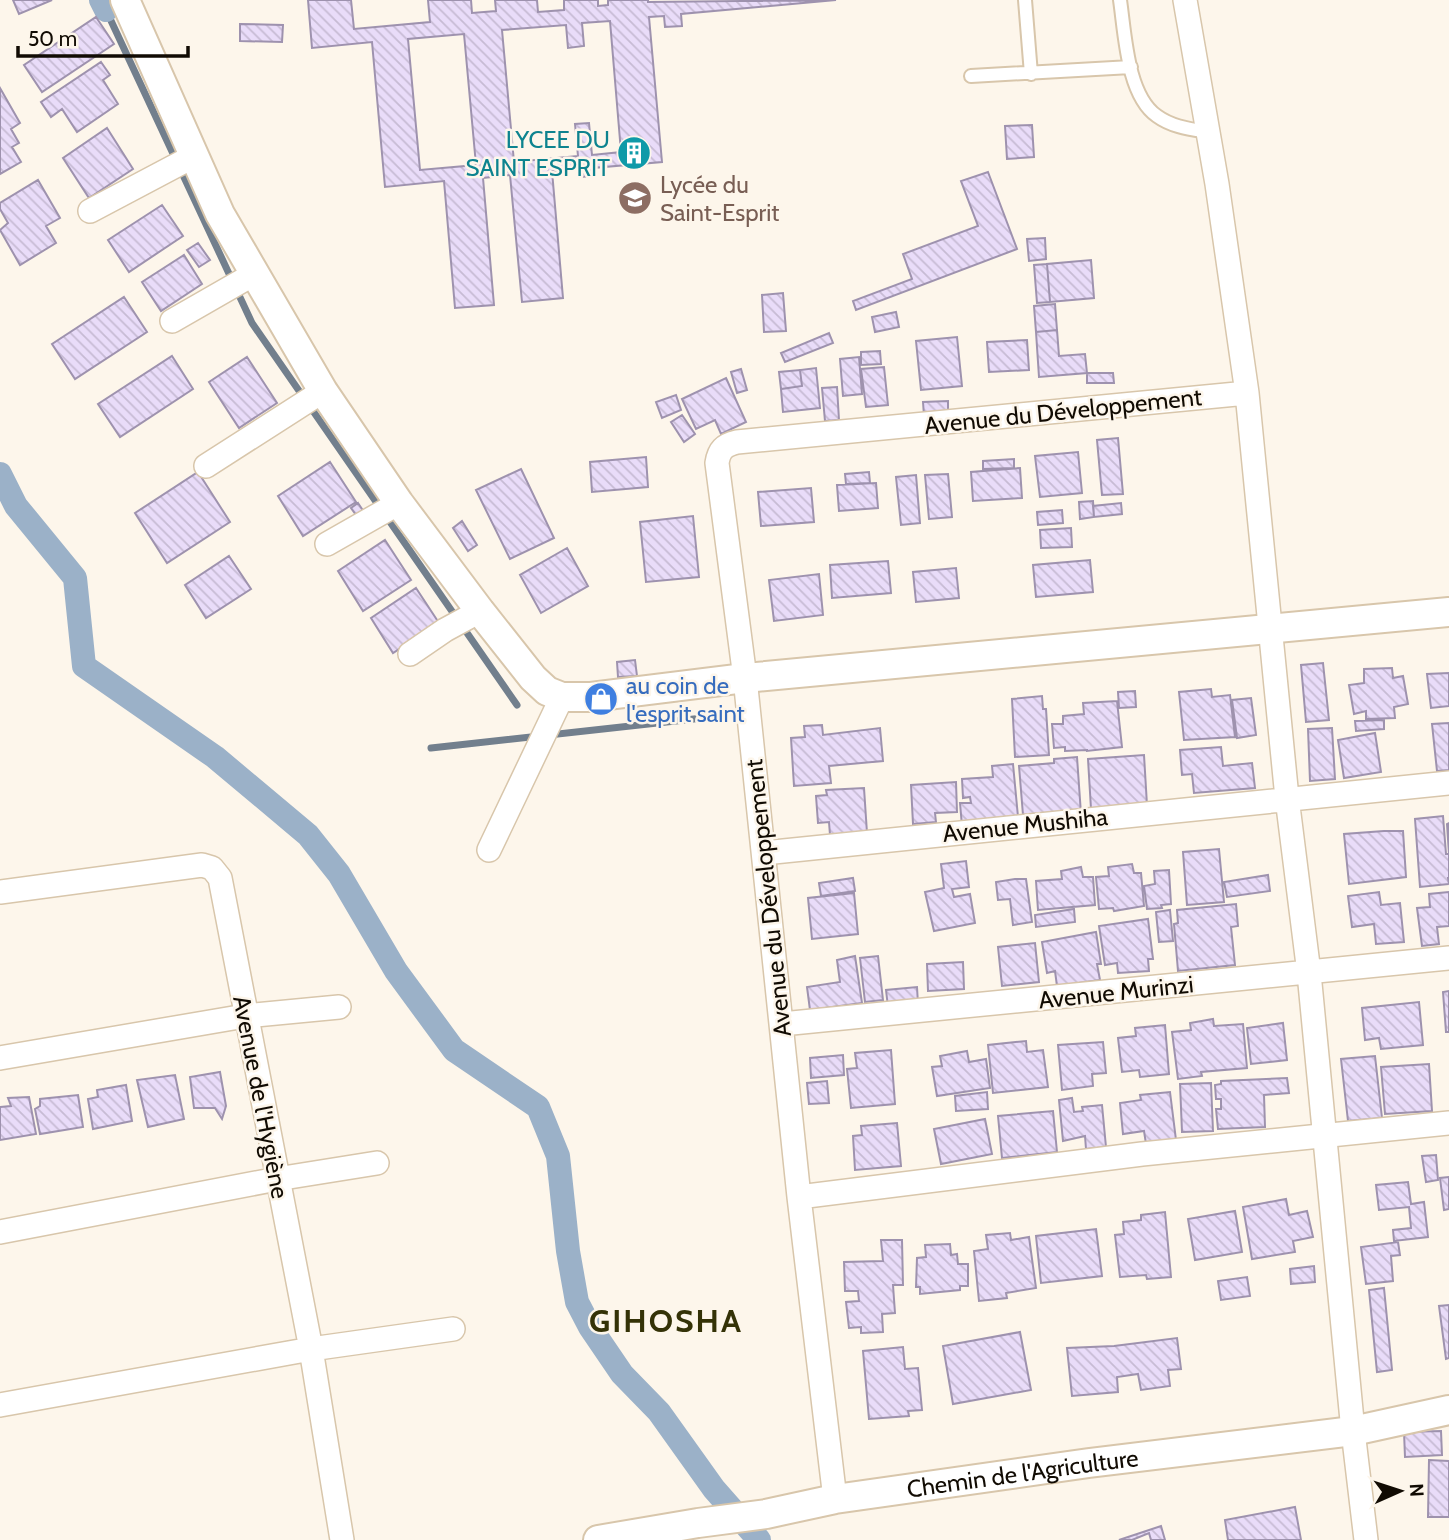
<svg xmlns="http://www.w3.org/2000/svg" width="1449" height="1540" viewBox="0 0 1449 1540" font-family="Cabin,sans-serif">
	<style>
		.lines { fill: none; stroke-linecap: round; stroke-linejoin: round }
		.stream { stroke: #727f8d; stroke-width: 7 }
		.canal { stroke: #9bb1c8; stroke-width: 24 }
		.building { fill: url(#building-back-hatch); stroke: #9e92ae; stroke-width: 2; fill-rule: evenodd }
		.service-casing { stroke: #d8c6ab; stroke-width: 16 }
		.minor-casing { stroke: #d8c6ab; stroke-width: 26 }
		.tertiary-casing { stroke: #d8c6ab; stroke-width: 32 }
		.service { stroke: #fff; stroke-width: 12 }
		.minor { stroke: #fff; stroke-width: 23 }
		.tertiary { stroke: #fff; stroke-width: 28 }
		.labels { text-anchor: middle; dominant-baseline: central; stroke-width: 5; stroke-linejoin: round; paint-order: stroke }
		.culture-label { font-size: 24px; fill: #0d838f; stroke: #fdf6eb; text-anchor: end }
		.education-label { font-size: 24px; fill: #785e54; stroke: #fdf6eb; text-anchor: start }
		.street-label { font-size: 24px; fill: #110b03; stroke: #fdf6eb }
		.shop-label { font-size: 24px; fill: #366cbe; stroke: #fdf6eb; text-anchor: start }
		.district-label { font-size: 32px; font-weight: bold; letter-spacing: 2px; fill: #343207; stroke: #fdf6eb }
	</style>
	<defs>
		<pattern id="building-back-hatch" width="6" height="6" patternUnits="userSpaceOnUse" patternTransform="scale(1.75)"><rect width="6" height="6" fill="#e9dcf9"/><path d="M-1 5l2 2M0 0l6 6M5-1l2 2" fill="none" stroke="#c7bbd4"/></pattern>
	</defs>
	<rect width="100%" height="100%" fill="#fdf6eb"/>
	<g class="lines">
		<path class="stream" d="M106,10L252,323L517,705
			M431,748L721,716"/>
		<path class="canal" d="M101,0L106,10
			M0,474L16,506L75,578L84,666L215,757L308,835L339,874L396,971L454,1050L538,1107L558,1156L568,1251L577,1302L590,1327L622,1374L659,1412L714,1489L759,1540"/>
	</g>
	<path class="building" d="M13,0H52L19,14Z
		M308,0H351L354,29L430,22L428,0H471L472,13L496,11L495,0H537L538,12L564,10V0H598V6L608,5V0H648V2L836,0L681,14L682,26L665,27L664,16L649,17L662,162L593,168L594,176L580,177L579,169L552,171L563,298L522,302L510,175L483,178L494,305L455,308L444,181L385,187L372,42L312,48ZM610,21L621,152L592,155L589,123L575,124L578,156L514,162L502,30L566,25L568,48L584,46L582,23ZM464,34L476,165L420,170L408,39Z
		M96,17L114,44L42,92L24,65Z
		M240,24L283,25L282,42L240,41Z
		M101,62L110,75L103,80L118,104L77,132L62,109L51,117L41,102Z
		M0,88L20,123L11,129L19,143L12,147L21,162L0,174Z
		M1032,125L1034,157L1007,159L1005,126Z
		M107,128L133,169L89,198L63,158Z
		M988,172L1017,249L856,310L853,301L912,279L903,254L978,226L961,181Z
		M38,180L60,218L46,226L56,243L20,265L0,230L8,223L0,209V203Z
		M162,205L183,236L129,272L108,240Z
		M1045,238L1046,259L1029,261L1027,239Z
		M198,243L210,260L199,267L187,250Z
		M184,255L202,284L161,311L142,282Z
		M1091,260L1094,298L1050,302L1047,264Z
		M1047,264L1050,302L1037,303L1034,265Z
		M783,293L786,331L764,332L762,295Z
		M124,297L147,332L75,379L52,344Z
		M1055,304L1057,330L1036,332L1034,306Z
		M896,312L899,327L875,332L872,317Z
		M1057,330L1059,356L1085,354L1087,373L1039,377L1036,332Z
		M829,333L833,343L785,362L781,353Z
		M957,337L962,386L921,390L916,341Z
		M1027,340L1029,370L989,372L987,342Z
		M880,351L881,364L861,365V352Z
		M172,356L193,389L120,437L98,404Z
		M247,357L277,403L239,428L209,382Z
		M859,357L862,394L843,396L840,359Z
		M884,367L888,405L866,407L861,369Z
		M816,368L820,408L783,412L781,389L802,386L800,370Z
		M741,369L747,390L737,393L731,372Z
		M800,370L802,386L781,389L779,372Z
		M1087,373H1113L1114,383H1087Z
		M726,378L746,422L721,434L715,420L696,429L682,399Z
		M837,387L839,420L825,421L822,388Z
		M676,395L681,410L662,418L656,402Z
		M948,401V414L924,416L923,402Z
		M682,415L695,434L684,442L671,422Z
		M1118,438L1123,494L1102,495L1097,440Z
		M1078,452L1082,493L1040,497L1035,456Z
		M646,457L648,487L592,492L590,462Z
		M1014,459V468L983,469V461Z
		M330,462L356,502L303,536L278,496Z
		M1020,468L1022,498L973,501L971,472Z
		M521,469L554,538L510,559L476,490Z
		M198,472L230,522L167,563L135,513Z
		M869,472L870,483L846,484L845,474Z
		M948,474L952,517L929,519L925,475Z
		M916,475L920,523L901,525L896,477Z
		M876,483L878,508L839,511L837,485Z
		M811,488L814,522L761,526L758,492Z
		M1093,501L1094,517L1080,519L1079,502Z
		M358,503L368,518L361,522L351,508Z
		M1121,503L1122,514L1094,517L1093,506Z
		M1062,510L1063,523L1038,525L1037,512Z
		M693,516L699,577L646,582L640,522Z
		M462,521L477,545L468,551L453,528Z
		M1071,528L1072,547L1041,548L1040,530Z
		M385,540L411,580L363,611L338,571Z
		M567,548L588,586L541,613L520,575Z
		M229,556L251,589L206,618L185,585Z
		M1090,560L1093,592L1036,597L1033,565Z
		M888,561L891,593L832,598L830,565Z
		M956,568L959,598L916,602L913,572Z
		M819,574L823,615L774,621L769,580Z
		M416,588L439,623L393,653L371,618Z
		M635,660L637,676L618,677L617,662Z
		M1323,663L1329,720L1306,722L1301,665Z
		M1392,668L1393,678L1403,676L1408,704L1394,707L1395,718L1366,719V711L1354,714L1349,685L1364,683V669Z
		M1449,673V706L1431,708L1427,674Z
		M1211,689L1212,697L1230,695L1235,737L1184,740L1179,692Z
		M1135,691L1136,707L1119,708L1118,692Z
		M1042,696L1043,709H1046L1049,755L1015,757L1012,699Z
		M1251,698L1256,735L1237,738L1232,700Z
		M1117,701L1122,747L1087,751V750L1065,751V747L1054,748L1052,724H1063V716L1084,714L1083,703Z
		M1384,720V729L1356,731L1355,721Z
		M1449,723V770L1437,771L1432,724Z
		M822,725L823,735L880,728L883,761L829,766L831,783L794,786L791,738L805,737L804,726Z
		M1332,728L1335,779L1310,781L1308,729Z
		M1375,733L1381,772L1344,778L1338,740Z
		M1221,747L1223,766L1252,763L1255,788L1194,793L1192,774L1182,775L1180,750Z
		M1144,755L1147,805L1091,809L1088,759Z
		M1077,757L1081,814L1057,812L1023,815L1019,766L1054,763V759Z
		M1013,764L1018,817L962,826L960,803H971L970,797L963,798L962,779L993,777L992,766Z
		M956,782L957,812L935,813L936,822L913,824L911,785Z
		M864,788L867,833L830,835L829,822L818,823L816,796L827,795L826,790Z
		M1443,816L1446,854H1449L1447,824L1449,823V878H1448L1449,884L1420,887L1415,819Z
		M1384,831H1403L1406,877L1349,884L1344,834Z
		M1219,849L1224,902L1187,905L1183,852Z
		M966,861L969,887L952,889L954,897L970,894L975,923L934,931L925,892L944,888L941,864Z
		M1132,864L1134,873H1141L1144,906L1114,911L1113,908L1099,909L1096,877L1109,876L1108,867Z
		M1081,867L1083,877H1093L1095,905L1038,910L1036,881L1062,879L1061,871Z
		M1169,870L1171,904L1161,905L1162,908L1147,909L1144,886L1155,884L1154,871Z
		M1268,875L1270,891L1227,897L1224,882Z
		M853,878L855,891L821,896L819,883Z
		M1015,879H1026L1032,922L1013,925L1010,899L998,900L996,882Z
		M1379,892L1381,905L1400,903L1404,942L1376,944L1374,924L1352,927L1348,896Z
		M1449,892V926L1437,927L1439,944L1422,946L1417,908L1430,907L1429,894Z
		M854,893L858,934L812,939L808,898Z
		M1236,904L1238,926L1231,927L1235,965L1178,971L1174,924L1178,923L1177,910Z
		M1074,909L1075,922L1036,927L1035,915Z
		M1170,910L1173,941L1159,942L1156,912Z
		M1148,919L1153,959H1148L1149,971L1118,973L1117,963L1105,965L1099,926Z
		M1096,932L1101,964H1097L1100,980L1057,986L1055,971L1047,973L1042,942Z
		M1035,943L1039,982L1002,986L998,947Z
		M855,956L862,1003L810,1010L807,987L840,982L837,960Z
		M878,956L883,1000L865,1002L860,958Z
		M963,962L964,989L928,991L927,964Z
		M917,987L918,1004L888,1007L886,990Z
		M1449,991V1032H1446L1443,992Z
		M1419,1002L1423,1045L1381,1049L1379,1038L1365,1040L1362,1008Z
		M1213,1019L1214,1026L1243,1024L1247,1068L1201,1072L1202,1076L1178,1079L1172,1032L1191,1030L1190,1023Z
		M1283,1023L1287,1060L1251,1064L1247,1028Z
		M1165,1025L1169,1074L1140,1077L1139,1070L1122,1072L1118,1038L1136,1036L1135,1028Z
		M1026,1041L1027,1052L1043,1050L1048,1087L993,1093L988,1045Z
		M1103,1042L1106,1073L1092,1074L1093,1086L1062,1090L1058,1045Z
		M891,1050L895,1104L851,1108L847,1069L857,1068L855,1053Z
		M967,1051L969,1062L986,1059L990,1088L937,1096L932,1067L942,1066L940,1056Z
		M843,1055L844,1075L811,1078L810,1058Z
		M1375,1056L1382,1118L1348,1121L1341,1059Z
		M1429,1064L1432,1111L1385,1114L1381,1067Z
		M220,1072L226,1106L222,1119L215,1108H194L190,1077Z
		M175,1075L184,1119L148,1127L137,1080Z
		M1287,1078L1289,1093L1264,1095L1265,1127L1218,1129L1216,1109H1221V1099H1216L1215,1085L1221,1084V1081Z
		M827,1081L829,1103L809,1104L807,1083Z
		M1211,1083L1213,1131L1182,1132L1180,1084Z
		M126,1085L132,1121L93,1129L88,1099L98,1097L97,1090Z
		M987,1092L988,1109L956,1111L955,1096Z
		M1170,1092L1176,1140L1146,1144L1144,1131L1123,1134L1120,1103L1141,1100L1140,1095Z
		M78,1095L83,1127L40,1134L35,1109L40,1106V1099Z
		M29,1097L36,1134L0,1140V1107L11,1106L8,1098Z
		M1072,1098L1074,1112L1083,1111L1082,1107L1102,1105L1106,1147L1086,1149L1085,1136L1063,1141L1059,1100Z
		M1053,1111L1057,1152L1002,1158L998,1116Z
		M985,1119L992,1154L941,1164L934,1129Z
		M897,1123L901,1166L855,1170L853,1136L862,1135L861,1126Z
		M1436,1155L1438,1180L1426,1182L1422,1156Z
		M1449,1177V1209L1444,1210L1440,1178Z
		M1408,1182L1411,1204L1424,1202L1428,1237L1394,1241L1393,1230L1411,1228L1409,1207L1379,1210L1376,1185Z
		M1286,1199L1289,1215L1307,1211L1313,1237L1293,1241L1295,1252L1252,1259L1243,1207Z
		M1235,1211L1242,1252L1195,1260L1188,1219Z
		M1165,1212L1171,1277L1147,1279L1146,1275L1120,1277L1115,1235L1124,1234L1123,1222L1141,1220V1215Z
		M1096,1229L1102,1276L1041,1283L1036,1236Z
		M1010,1233L1011,1240L1029,1237L1036,1288L1006,1293L1007,1298L979,1301L974,1251L988,1249L986,1235Z
		M881,1240H902L903,1285H893L895,1313L882,1314L883,1332L861,1333V1327L849,1328L846,1302L859,1301L858,1291H845L844,1262L883,1261Z
		M1398,1242L1400,1255L1391,1256L1393,1281L1366,1284L1361,1247Z
		M950,1244L951,1255L957,1254L958,1264H968V1286H960V1290L920,1294V1287H916L917,1258L926,1257L925,1245Z
		M1314,1266L1315,1282L1291,1284L1290,1269Z
		M1247,1277L1250,1296L1221,1300L1218,1281Z
		M1384,1288L1392,1370L1377,1372L1369,1290Z
		M1449,1305V1358L1446,1359L1439,1306Z
		M1020,1332L1031,1390L953,1404L943,1346Z
		M1177,1338L1181,1369L1168,1370L1170,1386L1141,1390L1138,1374L1117,1377L1118,1392L1072,1396L1067,1348L1114,1346Z
		M903,1347L905,1369L918,1368L922,1410L908,1411L909,1416L869,1419L863,1351Z
		M1441,1431L1442,1455L1405,1457L1404,1432Z
		M1429,1460L1449,1461V1517H1428Z
		M1295,1507L1301,1540H1228L1225,1520Z
		M1161,1526L1165,1540H1151L1149,1533L1132,1540H1119Z"/>
	<g class="lines">
		<g class="service-casing">
			<path id="service" d="M1025,0L1031,74
				M1120,0C1125,34 1127,95 1157,116C1172,127 1190,129 1208,132
				M971,76L1131,67"/>
		</g>
		<g class="minor-casing">
			<path id="minor" d="M1185,0L1217,184L1247,393L1287,798L1309,973L1353,1431L1366,1540
				M90,211L194,156
				M172,321L254,274
				M206,466L323,391
				M327,544L399,503
				M410,654L445,630L480,611
				M489,850L562,697
				M764,853L1449,783
				M0,892L202,865L212,868L220,878L311,1349L342,1540
				M782,1024L1449,958
				M0,1058L245,1016L339,1007
				M799,1197L1142,1154L1449,1123
				M0,1232L277,1179L377,1163
				M0,1405L311,1349L453,1329
				M835,1499L799,1197L745,678L717,463C719,450 724,445 737,442L1247,393"/>
		</g>
		<g class="tertiary-casing">
			<g id="tertiary">
				<path d="M125,0L220,214L323,391L399,503L480,611L533,678L547,691L562,697H591L745,678L1449,612"/>
				<path id="s1" d="M598,1540L698,1523L766,1514L835,1499L1089,1463L1353,1431L1449,1410"/>
			</g>
		</g>
		<use href="#service" class="service"/>
		<use href="#minor" class="minor"/>
		<use href="#tertiary" class="tertiary"/>
	</g>
	<defs>
		<g id="building-disc" transform="scale(1.75)"><circle r="9.5" fill="#0f9aa8" stroke="#fdf6eb"/><path d="M-4-6H4V6H1V3H-1V6H-4ZM-2.5-4.3h1.7v1.8h-1.7ZM.8-4.3h1.7v1.8H.8ZM-2.5-1h1.7V.8h-1.7ZM.8-1h1.7V.8H.8Z" fill="#fff"/></g>
		<g id="school-disc" transform="scale(1.75)"><circle r="9.5" fill="#8d6e63" stroke="#fdf6eb"/><path d="M0-5L7-2L0 1L-7-2ZM-4 1L0 2.5L4 1V4Q0 6-4 4Z" fill="#fff"/></g>
		<g id="shop-disc" transform="scale(1.75)"><circle r="9.5" fill="#3f7fe0" stroke="#fdf6eb"/><path d="M-5-2.5h2.3a2.7 3.5 0 0 1 5.4 0H5L5.5 6h-11ZM-1.5-2.5h3a1.5 2.3 0 0 0-3 0Z" fill="#fff"/></g>
	</defs>
	<g fill-rule="evenodd">
		<use href="#building-disc" x="634" y="153"/>
		<use href="#school-disc" x="635" y="198"/>
		<use href="#shop-disc" x="601" y="699"/>
	</g>
	<g class="labels">
		<g class="culture-label">
			<text x="610" y="139">LYCEE DU<tspan x="610" dy="28">SAINT ESPRIT</tspan></text>
		</g>
		<g class="education-label">
			<text x="660" y="184">Lycée du<tspan x="660" dy="28">Saint-Esprit</tspan></text>
		</g>
		<g class="street-label">
			<text transform="translate(1063 411) rotate(-6)">Avenue du Développement</text>
			<text transform="translate(1025 825) rotate(-6)">Avenue Mushiha</text>
			<text transform="translate(768 898) rotate(-96)">Avenue du Développement</text>
			<text transform="translate(1116 992) rotate(-6)">Avenue Murinzi</text>
			<text transform="translate(261 1097) rotate(79)">Avenue de l'Hygiène</text>
			<text stroke="none"><textPath href="#s1" startOffset="430">Chemin de l'Agriculture</textPath></text>
		</g>
		<g class="shop-label">
			<text x="626" y="685">au coin de<tspan x="626" dy="28">l'esprit saint</tspan></text>
		</g>
		<g class="district-label">
			<text x="666" y="1320">GIHOSHA</text>
		</g>
	</g>
	<g transform="translate(1400 1491) rotate(87)" stroke="#fdf6eb" stroke-width="5" paint-order="stroke">
	<path d="M0-5L12 26L0 18L-12 26Z" fill="#110b03"/>
	<text y="-10" font-size="19" font-weight="bold" text-anchor="middle" fill="#110b03">N</text>
	</g>
	<path d="M18 46v10h170v-10" fill="none" stroke="#110b03" stroke-width="3.5"/>
	<text x="28" y="46" font-size="21" fill="#110b03" stroke="#fdf6eb" stroke-width="5" paint-order="stroke">50 m</text>
</svg>
